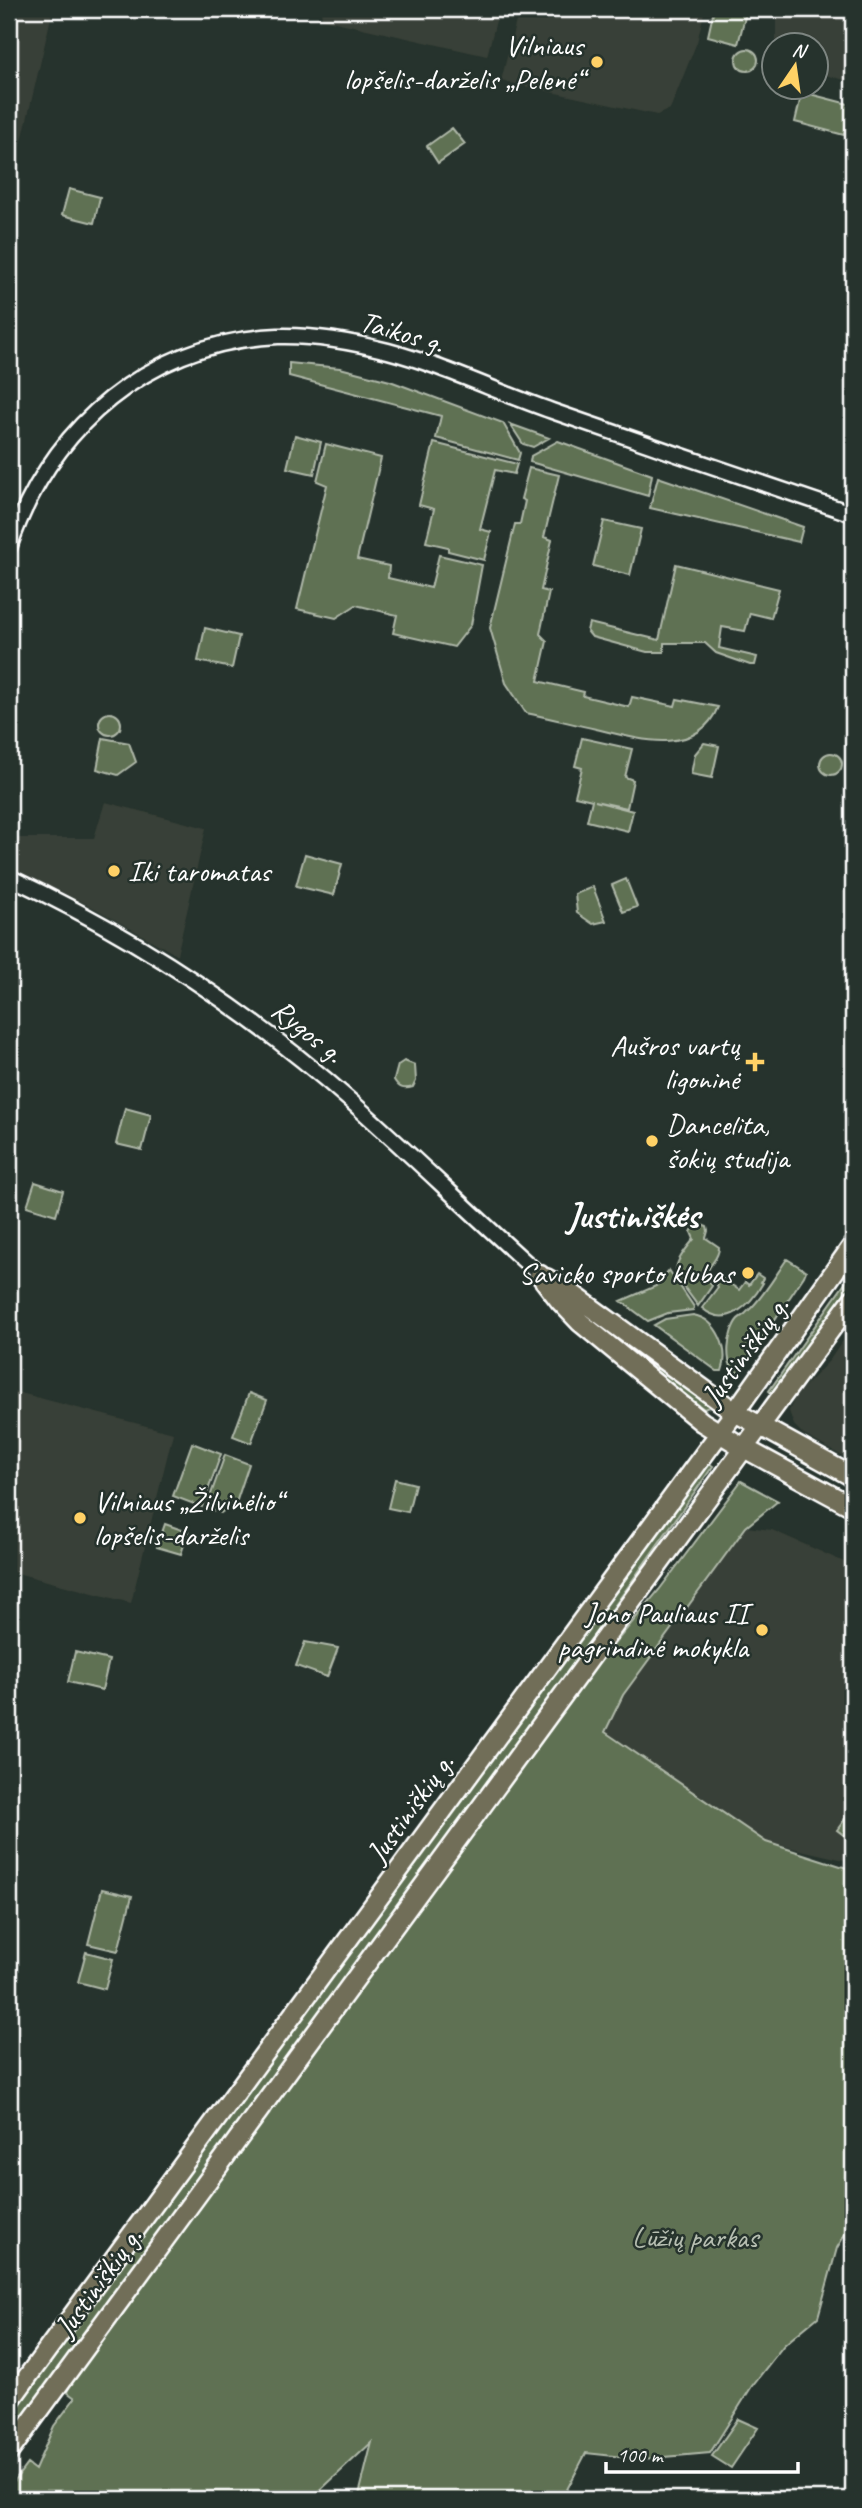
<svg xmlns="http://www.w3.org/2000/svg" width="862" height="2508" viewBox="0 0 862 2508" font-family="Caveat,sans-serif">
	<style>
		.built { fill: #394037 }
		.green { fill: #5f7153; stroke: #afb8a9; stroke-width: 2 }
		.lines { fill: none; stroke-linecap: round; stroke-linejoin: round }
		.minor-casing { stroke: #fff; stroke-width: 19 }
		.major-casing { stroke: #fff; stroke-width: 23 }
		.minor { stroke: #26332d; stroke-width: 14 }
		.major { stroke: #716e59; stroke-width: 18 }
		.poi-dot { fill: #ffd166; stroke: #26332d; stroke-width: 2.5 }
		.labels { text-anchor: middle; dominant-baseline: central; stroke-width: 5; stroke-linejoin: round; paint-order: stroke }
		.poi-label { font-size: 30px; fill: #fff; stroke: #26332d; text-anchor: end }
		.street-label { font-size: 30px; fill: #fff; stroke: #26332d }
		.park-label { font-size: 30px; fill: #b7bfb2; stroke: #26332d }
		.district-label { font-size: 37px; font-weight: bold; fill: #fff; stroke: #26332d }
	</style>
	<rect width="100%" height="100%" fill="#26332d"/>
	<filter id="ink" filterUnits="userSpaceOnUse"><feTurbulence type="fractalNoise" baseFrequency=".0143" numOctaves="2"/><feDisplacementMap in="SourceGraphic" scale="14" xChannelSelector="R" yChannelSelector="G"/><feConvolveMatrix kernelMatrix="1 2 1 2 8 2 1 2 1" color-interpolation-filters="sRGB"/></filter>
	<g filter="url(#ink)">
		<path class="built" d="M9,9H53L21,145L11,153L9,152Z
			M321,9H499L487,56L322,19Z
			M519,9H705L697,42L670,109L657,115L501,81Z
			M776,9H853V82L817,73L816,46L776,45Z
			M105,802L206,828L177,955L96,909L9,866V838H94Z
			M853,1326V1462L804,1435L794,1425L789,1411L796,1395L829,1361Z
			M9,1390L173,1433L131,1603L9,1571Z
			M746,1527L772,1530L853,1566V1862L766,1842L605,1733L623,1695Z"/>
		<path class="green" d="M714,9H747L738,44L708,36Z
			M736 60a11 11 0 1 1 22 0a11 11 0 1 1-22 0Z
			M802,92L852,105L844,135L795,122Z
			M452,128L465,144L438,163L427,146Z
			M69,189L100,197L94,223L62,215Z
			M289,363L340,368L390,381L503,423L520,453L518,460L436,438L441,416L289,376Z
			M510,424L549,438L533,447L523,444Z
			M295,435L321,442L314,474L287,468Z
			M558,441L652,475L648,496L530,462L531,456Z
			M434,443L517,464L514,474L495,470L480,529L491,532L484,560L448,551V547L426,542L434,509L419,505Z
			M326,444L381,458L357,559L389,566L388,578L431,588L439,555L482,565L471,625L454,647L393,633L397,615L356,605L336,618L297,609L327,485L317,481Z
			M529,468L559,475L544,537L552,540L541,590L549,592L540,634L547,641L538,681L584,692L583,696L629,707L632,697L675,706L677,699L718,707C697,758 637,739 596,729C573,724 550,718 526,713L506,683L490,628L515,524H520L525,501L521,499Z
			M658,477L803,527L799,542L650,508Z
			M604,521L641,529L630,575L593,566Z
			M676,564L779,589L771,618L750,613L745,631L722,627L719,648L757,657L755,665H750L716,653L705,643H664V652H647L592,637L587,631L589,623L659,640Z
			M205,628L239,636L232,668L198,661Z
			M99 724a11 11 0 1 1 22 0a11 11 0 1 1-22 0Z
			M103,738L129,743L136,762L118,775L97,769Z
			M582,738L632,749L625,777L633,780L627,808L595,801L633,811L628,831L587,821L592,800L575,796L582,768L575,766Z
			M704,743L719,746L712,778L691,774L695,754Z
			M820 764a11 11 0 1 1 22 0a11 11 0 1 1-22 0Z
			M305,854L342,864L334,895L296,886Z
			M626,879L637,907L623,912L612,885Z
			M593,887L606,921L593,924L577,913L575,894Z
			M404,1061L415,1065L416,1081L413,1087C403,1090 399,1088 394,1080L398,1065Z
			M125,1108L151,1115L142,1150L116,1144Z
			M35,1182L63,1191L56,1215L27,1206Z
			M699,1224L707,1227L708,1231L706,1238L719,1247C719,1265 699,1265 712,1286L698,1306C674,1272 666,1273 694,1239L691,1232L695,1225Z
			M787,1259L806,1271L804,1276L739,1373C722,1367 728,1330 738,1319C741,1316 745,1315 747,1312C763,1298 775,1276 787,1259Z
			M669,1270L694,1307L693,1310L668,1313L648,1321L621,1301L656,1286Z
			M853,1272V1285L773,1395L769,1391Z
			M757,1274L763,1278L761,1282L763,1283C751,1304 727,1330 702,1308L718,1287L715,1282L720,1277L739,1290L745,1282L749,1285Z
			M556,1287L708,1405L709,1407L704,1409L559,1296Z
			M693,1315C717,1319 730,1350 722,1371H717L654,1325L665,1319Z
			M249,1393L267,1400L251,1443L233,1436Z
			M192,1443L221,1454L202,1507L173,1496Z
			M225,1455L249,1464L237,1500L221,1513L206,1508Z
			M708,1463L713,1466L511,1753L9,2439V2414Z
			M395,1479L415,1484L408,1512L388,1508Z
			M741,1481L778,1501L746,1527L623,1695L605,1732L766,1842L853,1870V2221L837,2248L818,2317L784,2345L752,2386L710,2453L642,2459L586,2453L562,2499H358L372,2442L312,2498L320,2499H9V2488L27,2464L35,2470L54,2426L75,2398L67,2392L76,2372L582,1683L659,1590Z
			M165,1524L188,1532L181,1554L157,1547Z
			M305,1642L338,1648L327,1677L296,1666Z
			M75,1652L109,1660L102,1690L68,1682Z
			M853,1808V1836L852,1827L845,1836L837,1830Z
			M102,1889L132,1896L118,1951L88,1944Z
			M86,1952L113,1959L105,1989L78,1982Z
			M738,2419L758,2428L731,2468L712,2456Z"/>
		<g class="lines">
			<g class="minor-casing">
				<path id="minor" d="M9,548C50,427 148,342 278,336C315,335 353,342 388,351C444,366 497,392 552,411C652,446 753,480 853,514
					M9,877C133,935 250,1012 353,1103C416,1159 477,1219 540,1275"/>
			</g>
			<g class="major-casing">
				<path id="major" d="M540,1275L560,1301L580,1322L702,1422L744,1448L853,1507
					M546,1278L567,1290L735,1412L853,1477
					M9,2402L735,1412L853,1245
					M9,2452L853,1299"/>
			</g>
			<use href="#minor" class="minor"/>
			<use href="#major" class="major"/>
		</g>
	</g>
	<g class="poi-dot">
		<circle cx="597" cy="62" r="7"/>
		<circle cx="114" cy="871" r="7"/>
		<path d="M751.5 1051.5h7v7h7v7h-7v7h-7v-7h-7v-7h7z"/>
		<circle cx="652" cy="1141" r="7"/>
		<circle cx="748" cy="1273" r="7"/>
		<circle cx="80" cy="1518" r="7"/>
		<circle cx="762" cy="1630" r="7"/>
	</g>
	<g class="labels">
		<g class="poi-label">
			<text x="583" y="45">Vilniaus<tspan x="583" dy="34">lopšelis-darželis „Pelenė“</tspan></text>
			<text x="128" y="871" text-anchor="start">Iki taromatas</text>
			<text x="739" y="1045">Aušros vartų<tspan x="739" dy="34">ligoninė</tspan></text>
			<text x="666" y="1124" text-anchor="start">Dancelita,<tspan x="666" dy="34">šokių studija</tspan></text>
			<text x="734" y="1273">Savicko sporto klubas</text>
			<text x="94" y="1501" text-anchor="start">Vilniaus „Žilvinėlio“<tspan x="94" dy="34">lopšelis-darželis</tspan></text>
			<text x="748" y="1613">Jono Pauliaus II<tspan x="748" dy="34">pagrindinė mokykla</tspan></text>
		</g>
		<g class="street-label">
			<text transform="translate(402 332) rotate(16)">Taikos g.</text>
			<text transform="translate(308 1031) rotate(39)">Rygos g.</text>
			<text transform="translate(745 1351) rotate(-54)">Justiniškių g.</text>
			<text transform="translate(410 1808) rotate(-54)">Justiniškių g.</text>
			<text transform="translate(98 2282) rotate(-54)">Justiniškių g.</text>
		</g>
		<g class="park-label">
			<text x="695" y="2237">Lūžių parkas</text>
		</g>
		<g class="district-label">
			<text x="633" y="1214">Justiniškės</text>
		</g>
	</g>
	<rect width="862" height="2508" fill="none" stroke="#26332d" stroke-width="35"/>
	<rect x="18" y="18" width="827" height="2473" fill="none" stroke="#fff" stroke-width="2.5" filter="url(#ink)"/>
	<g transform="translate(795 66) rotate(13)"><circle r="33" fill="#26332d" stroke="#7d8581" stroke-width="2"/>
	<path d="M0-5L12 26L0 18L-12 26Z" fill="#ffd166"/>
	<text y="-10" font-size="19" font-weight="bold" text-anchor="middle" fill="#ffffff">N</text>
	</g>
	<path d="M606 2462v10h192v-10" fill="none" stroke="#ffffff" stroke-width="3.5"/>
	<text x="617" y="2462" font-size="21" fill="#ffffff" stroke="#26332d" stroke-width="5" paint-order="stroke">100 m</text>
</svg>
